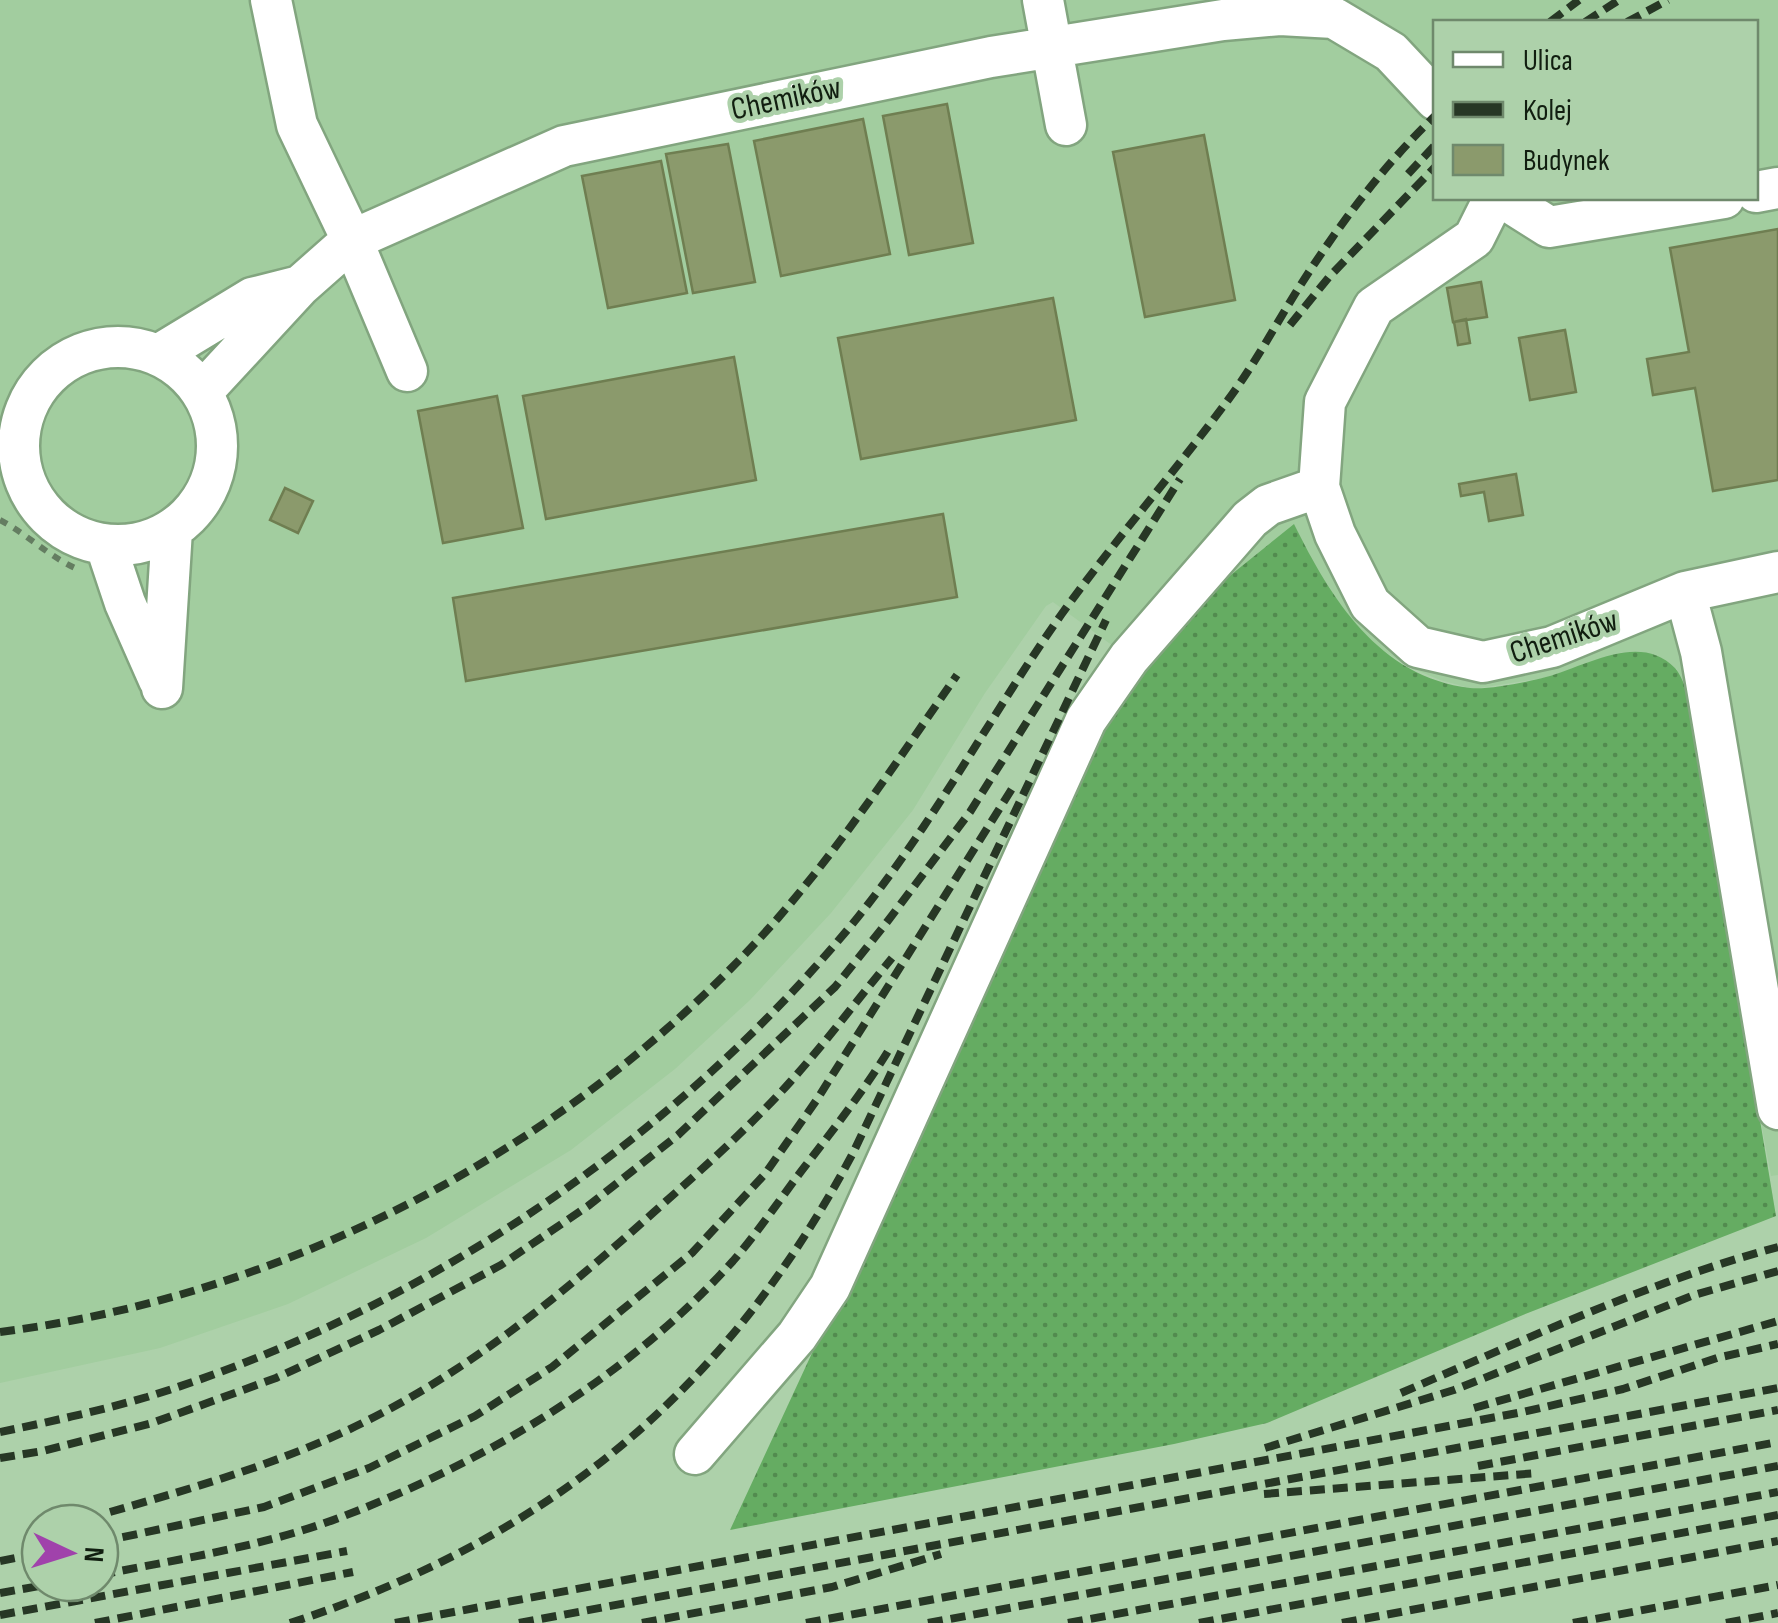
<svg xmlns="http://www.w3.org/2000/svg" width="1778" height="1623" viewBox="0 0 1778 1623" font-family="'Sofia Sans Condensed',sans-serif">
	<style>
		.built { fill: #a2cd9f; fill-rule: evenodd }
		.grass { fill: url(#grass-dots) }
		.building { fill: #8b9a6c; stroke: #6f7e51; stroke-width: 2.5 }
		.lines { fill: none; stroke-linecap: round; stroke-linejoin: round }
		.minor-casing { stroke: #82a57f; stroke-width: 45 }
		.path { stroke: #647d61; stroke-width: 6; stroke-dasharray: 8 8; stroke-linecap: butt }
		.minor { stroke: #fff; stroke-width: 40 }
		.rail { stroke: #273725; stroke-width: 8; stroke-dasharray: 15 8; stroke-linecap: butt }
		.labels { text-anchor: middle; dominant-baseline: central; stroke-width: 9; stroke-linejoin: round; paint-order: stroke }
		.street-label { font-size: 32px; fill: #111e10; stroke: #add1aa }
	</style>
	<defs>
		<pattern id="grass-dots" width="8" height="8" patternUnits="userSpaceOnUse" patternTransform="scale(2.5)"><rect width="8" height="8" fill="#65ac62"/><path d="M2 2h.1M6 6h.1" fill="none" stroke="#528b4f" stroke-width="1.8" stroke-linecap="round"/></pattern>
	</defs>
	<rect width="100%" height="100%" fill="#add1aa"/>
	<path class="built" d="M0,0H1778V1175L1771,1176L1677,669L1662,658L1643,653L1623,652L1544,678L1473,689L1440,680L1407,666L1375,645L1358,628L1321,578L1294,525L1139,665L1053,602L1046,606L985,693L913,810L831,913L750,1000L675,1069L571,1150L426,1238L288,1304L160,1348L0,1383ZM1436,22H1756V198H1436Z"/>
	<path class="grass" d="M1294,524C1331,599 1379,677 1470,688C1488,690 1528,682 1546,677C1584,667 1640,631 1675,668C1681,675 1685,687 1689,695L1776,1216L1523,1315L1267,1423L1174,1444L730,1530L990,969L1098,724L1165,628Z"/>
	<path class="building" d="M947,104L973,243L909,255L883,116Z
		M863,119L890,254L781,276L754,141Z
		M1204,135L1235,300L1145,317L1113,152Z
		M728,144L755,282L693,293L666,154Z
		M661,161L687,293L608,308L582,176Z
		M1778,229V480L1713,491L1695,388L1653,395L1647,359L1689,352L1670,248Z
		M1481,282L1487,317L1453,322L1447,288Z
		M1053,298L1076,420L861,459L838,338Z
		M1466,319L1470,343L1458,345L1454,322Z
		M1565,330L1576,392L1530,400L1519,338Z
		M734,357L756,480L546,519L523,396Z
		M497,396L523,528L443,543L418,411Z
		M1516,474L1523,515L1489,521L1484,492L1461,496L1459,484Z
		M285,488L313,501L298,533L270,520Z
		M943,514L957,597L466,681L453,598Z"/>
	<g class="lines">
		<g class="minor-casing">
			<path id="minor" d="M271,0L297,125L352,240L407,371
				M1043,0L1066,125
				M1756,192L1778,188
				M1494,198L1474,238L1374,307L1325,402L1319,487L1335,534L1370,604L1418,647L1483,662L1552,647L1685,592L1778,572
				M1503,198L1549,227L1724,198
				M19 446a99 99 0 1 1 198 0a99 99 0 1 1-198 0Z
				M158,355L252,298L300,286
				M202,392L300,286L352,240L564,146L991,57L1223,20L1280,15L1334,18L1391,52L1436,100
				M106,546L125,603L159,680
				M1685,592L1701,652L1778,1109
				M162,688L172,530
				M695,1454L797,1336L830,1287L1086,720L1129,658L1250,519L1268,505L1319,487"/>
		</g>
		<path class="path" d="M0,520C27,534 48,556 77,569"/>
		<use href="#minor" class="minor"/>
		<path class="rail" d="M1550,22L1579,0
			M1585,22L1619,0
			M1627,22L1668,0
			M1408,174L1436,144
			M1290,325L1329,277L1436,166
			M0,1332C294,1295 582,1141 778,918C844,842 900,757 957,675
			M1401,1393C1524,1340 1648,1282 1778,1247
			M1474,1408L1778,1321
			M0,1432C49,1422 99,1411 147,1397C421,1312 677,1139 858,917C934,822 991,715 1061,615C1114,541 1174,473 1228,400C1254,365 1275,326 1298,289C1338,226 1382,167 1436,115
			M1265,1448L1454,1390L1694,1295L1778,1271
			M0,1458L43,1451L152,1423L276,1378L379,1330L501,1265L588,1206L678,1135L835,987L884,926L970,812L1180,479
			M1478,1466L1778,1410
			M1264,1494L1538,1473
			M110,1512C203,1485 295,1459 380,1414C482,1361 569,1288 654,1212C701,1170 749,1128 791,1081C826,1042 858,999 892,958
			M100,1542L264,1507L369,1468L475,1416L552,1367L692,1253L765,1174L818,1098L1015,784
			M0,1561L40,1553
			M100,1575C179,1559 260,1547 336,1519C482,1464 628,1378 733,1261C759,1231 782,1196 806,1165C836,1126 865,1089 890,1048
			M0,1593L56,1583
			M0,1615L347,1551
			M95,1623L353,1572
			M290,1623C547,1539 726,1393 853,1153L1106,620
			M395,1623L1523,1412L1623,1389L1717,1358L1778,1344
			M519,1623L1778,1388
			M642,1623L832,1587L941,1554
			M806,1623L1778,1442
			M928,1623L1778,1466
			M1068,1623L1778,1492
			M1199,1623L1778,1515
			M1342,1623L1778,1541
			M1573,1623L1778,1585
			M1726,1623L1778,1613"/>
	</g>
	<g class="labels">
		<g class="street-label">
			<text transform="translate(786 99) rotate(-12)">Chemików</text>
			<text transform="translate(1564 637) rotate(-18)">Chemików</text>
		</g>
	</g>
	<rect x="1433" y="20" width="325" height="180" fill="#add1aa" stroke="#6f896c" stroke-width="2.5"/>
	<rect x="1453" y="52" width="50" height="15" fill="#ffffff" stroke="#6f896c" stroke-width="2.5"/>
	<text x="1523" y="70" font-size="30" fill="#111e10">Ulica</text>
	<rect x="1453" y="102" width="50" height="15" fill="#273725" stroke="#6f896c" stroke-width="2.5"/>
	<text x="1523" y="120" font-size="30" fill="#111e10">Kolej</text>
	<rect x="1453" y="145" width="50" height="30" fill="#8b9a6c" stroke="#6f896c" stroke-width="2.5"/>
	<text x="1523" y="170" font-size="30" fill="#111e10">Budynek</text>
	<g transform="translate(70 1553) rotate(94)"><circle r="48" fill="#add1aa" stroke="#6f896c" stroke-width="2.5"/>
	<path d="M0-8L18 38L0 25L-18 38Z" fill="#a042ab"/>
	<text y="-15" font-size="28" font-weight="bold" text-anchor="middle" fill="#111e10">N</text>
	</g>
</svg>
